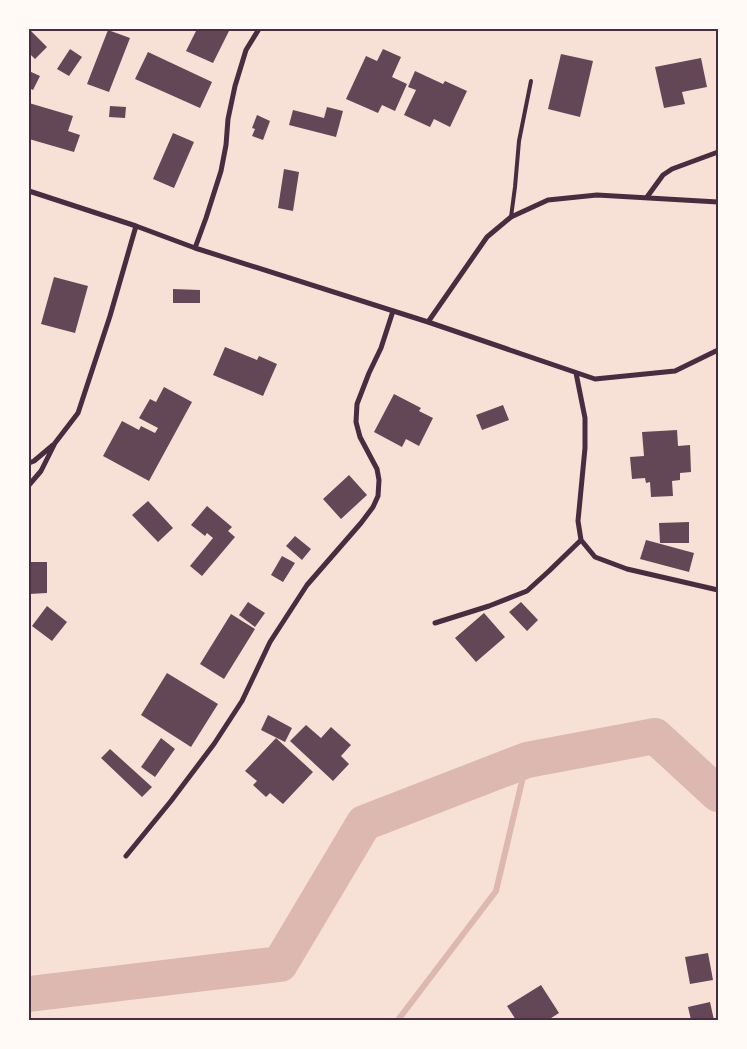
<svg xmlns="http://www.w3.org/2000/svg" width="747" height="1049" viewBox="0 0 747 1049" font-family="'Open Sans',sans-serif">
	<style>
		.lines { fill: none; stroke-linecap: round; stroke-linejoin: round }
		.stream { stroke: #dcb8b0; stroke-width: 6 }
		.river { stroke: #dcb8b0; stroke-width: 36 }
		.building { fill: #644757 }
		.service { stroke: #4a2c40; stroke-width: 4 }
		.minor { stroke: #4a2c40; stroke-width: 5 }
		.neatline { fill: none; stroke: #4a2c40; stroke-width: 2 }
	</style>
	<rect width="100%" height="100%" fill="#f7e1d7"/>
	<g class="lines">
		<path class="stream" d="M398,1020L496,891L527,760"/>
		<path class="river" d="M29,994L280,964L364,823L527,760L655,736L718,794"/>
	</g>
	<path class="building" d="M197,29H230L213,63L186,51Z
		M108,30L130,38L109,92L87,84Z
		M31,31L47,47L35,59L29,53V33Z
		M70,49L82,57L69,76L57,69Z
		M383,49L401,57L392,77L407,84L395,111L382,105L378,113L346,99L366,56L377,61Z
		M148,52L212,82L200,108L135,79Z
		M561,54L593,61L580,117L548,109Z
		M701,58L707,87L682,92L685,104L664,108L655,67Z
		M29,71L40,76L33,90L29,88Z
		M415,71L443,84L445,81L467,91L450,127L434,119L430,127L404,115L416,90L408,87Z
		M29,103L73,116L68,131L80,135L74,152L29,139Z
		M110,106L126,107L125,118L109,117Z
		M327,107L343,111L336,137L289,125L293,110L324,118Z
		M257,115L270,121L263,140L252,136L255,129L252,128Z
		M173,133L194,142L174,188L153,179Z
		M284,169L299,172L293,211L278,208Z
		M54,277L88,286L75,333L41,324Z
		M173,289L200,290V303H173Z
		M225,347L257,360L259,356L277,364L263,396L213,375Z
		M164,387L192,402L149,481L103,456L122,421L139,430L141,426L155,433L158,428L139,418L150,399L156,402Z
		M394,394L421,408L419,411L433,418L419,446L406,439L402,447L374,432Z
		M503,405L509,420L482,430L476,415Z
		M677,430L678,446L690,445L691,472L680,473V480L672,481L673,496L651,497L650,482L646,483L645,478L632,479L630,457L644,456L642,432Z
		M349,475L367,495L341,519L323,499Z
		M148,501L173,528L158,542L132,515Z
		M207,506L232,527L228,531L235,537L202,576L190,566L213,538L207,533L205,536L191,525Z
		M689,522V543H660L659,523Z
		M295,536L311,549L302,560L286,546Z
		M646,540L694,553L689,572L640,559Z
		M282,556L295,563L283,582L271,575Z
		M29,562H47V593L29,594Z
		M248,602L265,613L255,627L239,615Z
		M521,602L538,620L527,631L509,612Z
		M47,606L67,622L52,641L32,626Z
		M484,613L505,637L476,662L455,638Z
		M231,614L255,629L224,679L200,664Z
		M167,673L218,704L191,747L141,715Z
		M268,715L292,728L285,742L261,730Z
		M306,725L321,738L331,727L351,745L341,756L349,764L333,781L290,741Z
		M161,738L175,749L155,777L141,767Z
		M276,738L313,772L283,804L270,793L266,797L253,785L257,781L245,771Z
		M110,749L152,787L142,797L101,758Z
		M708,953L713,980L690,984L685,957Z
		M541,985L559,1013L548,1020H516L507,1006Z
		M710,1002L714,1020H691L688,1007Z"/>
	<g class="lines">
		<path class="service" d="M511,217L515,187L519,141L531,81"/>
		<path class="minor" d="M29,191L136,226L195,248L428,322L595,379L675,371L718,350
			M647,197L663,175L672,169L718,152
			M195,248L206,218L221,171L226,145L228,119L235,86L246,50L259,29
			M428,322L487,237L511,217L548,200L597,195L718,202
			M576,373L585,418V448L578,521L581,540L595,557L627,569L718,590
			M29,463L34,461L53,445
			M29,485L41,471L55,443L78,413L110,316L136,226
			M435,623L489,606L527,591L549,571L581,540
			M126,856L171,801L214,744L242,701L270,642L307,585L361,523L373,507L378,496L379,480L377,469L360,437L356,422L357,404L369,373L381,348L393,311"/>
	</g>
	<rect width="747" height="1049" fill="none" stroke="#fffaf5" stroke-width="60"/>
	<rect x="30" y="30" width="687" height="989" class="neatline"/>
</svg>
